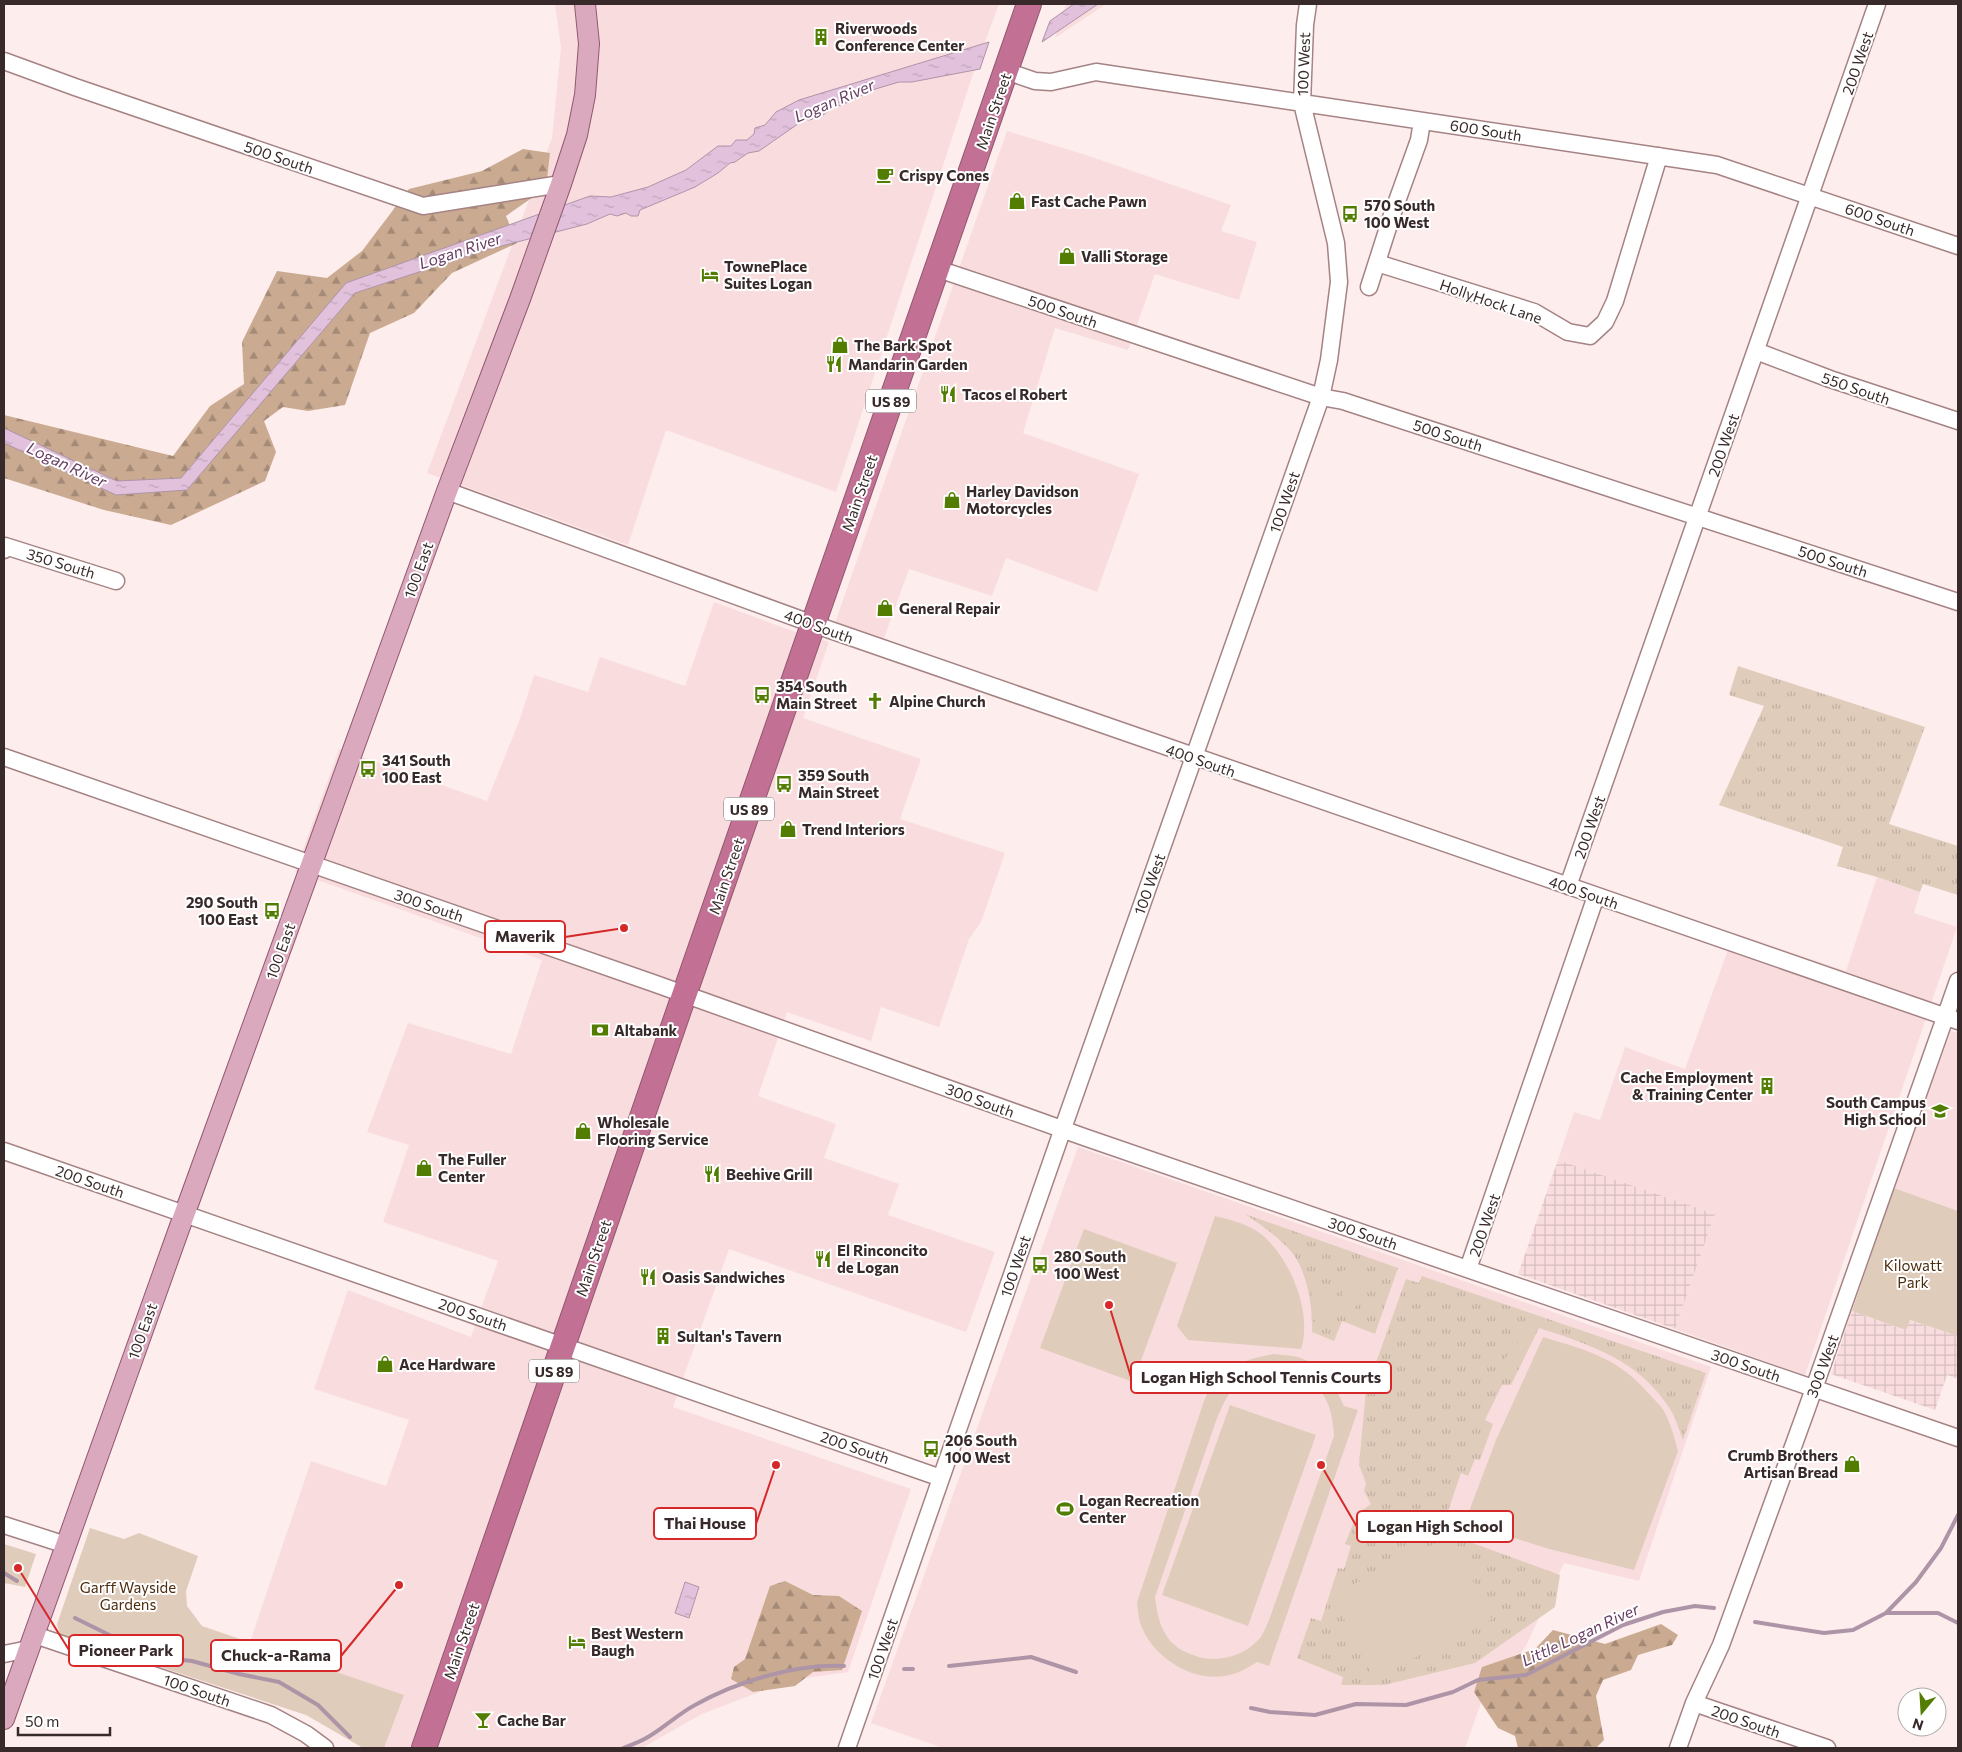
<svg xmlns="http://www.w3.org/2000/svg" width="1962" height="1752" viewBox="0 0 1962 1752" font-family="Commissioner,sans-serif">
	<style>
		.built { fill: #f9ddde }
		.industrial { fill: url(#industrial-grid) }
		.grass { fill: url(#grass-tufts) }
		.forest { fill: url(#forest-firs) }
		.green { fill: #e0ccbb; fill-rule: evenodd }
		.water { fill: url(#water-ripples); stroke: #ae94a7 }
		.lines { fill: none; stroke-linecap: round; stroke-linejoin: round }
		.stream { stroke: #ae94a7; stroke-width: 4 }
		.minor-casing { stroke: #a58384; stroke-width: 19 }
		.major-casing { stroke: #92586e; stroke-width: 22 }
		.highway-casing { stroke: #92586e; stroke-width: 26 }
		.minor { stroke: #fff; stroke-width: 16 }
		.major { stroke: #daa9be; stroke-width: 20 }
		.highway { stroke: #c27093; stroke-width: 24 }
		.labels { text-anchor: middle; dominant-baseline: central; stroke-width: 4; stroke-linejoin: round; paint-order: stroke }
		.shield { fill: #fff; stroke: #746a6a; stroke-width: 1 }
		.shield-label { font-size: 14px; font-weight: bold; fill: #382a2a }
		.poi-label { font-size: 15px; font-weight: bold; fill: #382a2a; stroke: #fff; text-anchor: start }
		.street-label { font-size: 15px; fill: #382a2a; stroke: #fff }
		.park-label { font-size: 15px; fill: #4c2c0d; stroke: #fff }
		.water-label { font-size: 16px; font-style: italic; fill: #673d62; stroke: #fff }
		.leader { fill: none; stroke: #d62828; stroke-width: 2 }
		.callout-dot { fill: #d62828; stroke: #fff; stroke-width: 2 }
		.callout { fill: #fff; stroke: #d62828; stroke-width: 2 }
		.callout-label { font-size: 16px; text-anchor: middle; font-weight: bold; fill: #382a2a }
	</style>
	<defs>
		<pattern id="industrial-grid" width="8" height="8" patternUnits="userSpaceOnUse" patternTransform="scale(1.25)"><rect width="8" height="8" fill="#f9ddde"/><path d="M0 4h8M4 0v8" fill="none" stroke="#d6bebf"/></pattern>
		<pattern id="grass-tufts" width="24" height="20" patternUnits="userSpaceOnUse" patternTransform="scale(1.25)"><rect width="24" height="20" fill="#e0ccbb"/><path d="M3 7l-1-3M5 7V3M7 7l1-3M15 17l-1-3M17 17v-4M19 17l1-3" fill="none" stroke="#c1afa1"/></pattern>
		<pattern id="forest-firs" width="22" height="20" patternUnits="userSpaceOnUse" patternTransform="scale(1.25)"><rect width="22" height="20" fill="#caab91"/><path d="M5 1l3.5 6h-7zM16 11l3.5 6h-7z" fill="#a58b77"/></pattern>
		<pattern id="water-ripples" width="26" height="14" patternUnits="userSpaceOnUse" patternTransform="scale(1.25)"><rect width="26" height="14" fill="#e1c1dc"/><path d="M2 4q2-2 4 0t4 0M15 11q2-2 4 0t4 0" fill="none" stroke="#c2a6bd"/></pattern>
	</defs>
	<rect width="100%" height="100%" fill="#fdeded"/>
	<path class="built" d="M555,4H999L971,80L836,492L666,430L628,545L427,473L552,138L561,48Z
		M1066,4H1106L1055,38Z
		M1007,131L1083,154L1231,205L1221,231L1257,242L1239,300L1155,274L1128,350L1055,328L1023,433L1139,474L1097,592L1006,558L992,596L909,569L883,641L835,623Z
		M714,602L784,628L829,642L803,718L921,759L900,819L1005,853L981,922L969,939L939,1027L881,1007L871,1041L787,1012L758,1096L836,1124L824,1158L899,1184L888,1215L995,1252L966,1332L729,1249L673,1407L911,1489L848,1672L791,1680L702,1714L642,1748H384L403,1695L250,1642L311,1461L386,1486L409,1420L314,1389L348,1290L471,1337L498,1261L383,1222L409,1145L367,1132L408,1023L511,1054L542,960L295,872L339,749L487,801L520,719L534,675L588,692L600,657L685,686Z
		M1877,877L1920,892L1914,913L1957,927L1805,1375L1675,1329L1715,1214L1558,1160L1574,1112L1600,1120L1625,1047L1685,1069L1734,933L1846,971Z
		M1951,1031L1958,1033V1211L1894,1188Z
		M1078,1147L1711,1367L1639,1581L1564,1563L1526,1646L1481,1703L1465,1748H943L871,1723Z"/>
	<path class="industrial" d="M1558,1160L1715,1214L1675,1329L1518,1274Z
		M1852,1311L1906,1330L1909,1320L1958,1336V1379L1947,1375L1935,1410L1831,1374Z"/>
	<path class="grass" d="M1738,666L1925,727L1889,824L1958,846V895L1923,884L1920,892L1877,877L1837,866L1843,847L1719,805L1764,706L1729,695Z
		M1245,1214L1398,1268L1375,1334L1342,1321L1334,1341L1312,1332C1313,1308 1307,1269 1290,1250C1277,1236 1261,1225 1245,1214Z
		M1422,1276L1706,1373L1683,1440C1679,1430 1676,1418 1670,1409C1639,1360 1591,1345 1539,1328L1511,1385H1502L1485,1420L1493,1424L1480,1460L1475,1459L1468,1476L1461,1473L1447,1514L1456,1537L1560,1575L1555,1607L1475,1663L1384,1685H1341L1343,1677L1297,1658L1311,1618L1321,1621L1338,1568L1344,1569L1351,1546L1345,1544L1357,1514L1371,1504L1364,1491L1366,1483L1359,1465L1366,1390L1406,1279L1419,1283Z"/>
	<path class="forest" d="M523,149L550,153L546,188L506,216L517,243L452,273L414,313L370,333L345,405L308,411L283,407L264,421L276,452L265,481L171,525L104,510L4,478V415L173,456L210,406L244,384L242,342L277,271L327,278L362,251L409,189L482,171Z
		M785,1581L813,1595L839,1596L862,1611L842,1670L813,1672L795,1686L753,1692L731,1679L734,1667L745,1659L770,1586Z
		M1661,1624L1678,1635L1672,1645L1638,1655L1631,1670L1603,1680L1596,1696L1604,1740L1596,1748H1518L1515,1736L1498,1728L1474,1692L1482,1667L1535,1649L1553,1630L1605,1644Z"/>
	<path class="green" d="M1894,1188L1958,1211V1336L1910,1320L1906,1330L1852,1311Z
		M1215,1216C1231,1220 1248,1224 1261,1234C1290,1257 1313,1313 1301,1349L1188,1340L1177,1326Z
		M1084,1229L1177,1263L1133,1382L1040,1348Z
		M1343,1270C1358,1271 1362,1271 1374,1281L1353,1310L1341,1306Z
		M1311,1288H1330L1331,1320H1313Z
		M1532,1325L1538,1330L1502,1375L1496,1370Z
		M1543,1337C1586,1350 1619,1358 1649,1394C1654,1399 1660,1405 1664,1411C1671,1424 1674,1437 1678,1451L1634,1570L1549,1549L1474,1525L1468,1514L1496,1440Z
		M1274,1354C1282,1355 1293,1355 1301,1358C1323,1367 1335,1385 1344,1406L1358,1410L1269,1666L1257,1662C1250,1666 1243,1671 1236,1673C1199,1687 1154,1660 1141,1625C1138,1618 1138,1609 1137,1602L1204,1401C1219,1368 1241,1360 1274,1354ZM1277,1369C1317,1377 1332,1395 1334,1436L1269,1620C1266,1626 1264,1633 1260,1638C1244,1657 1216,1664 1193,1655C1184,1652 1173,1646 1168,1638C1159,1626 1157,1611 1155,1597L1216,1421C1230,1387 1238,1375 1277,1369Z
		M1230,1405L1316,1435L1248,1626L1162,1595Z
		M90,1528L124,1539L139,1533L198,1556L186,1591L187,1606L202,1626L404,1695L384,1748H363L306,1715L60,1634L57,1624Z
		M1450,1536L1492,1619L1374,1678L1332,1595Z
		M4,1544L36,1554L25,1587L4,1583Z"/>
	<path class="water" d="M1074,4H1098L1042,42L1050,21Z
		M989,42L980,69L912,82H899L872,90L842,105L833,107L822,116L809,120L805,119L759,151L748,153L735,162L730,163L718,173L695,187L640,210L638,216H631L626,213L617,216L610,214L587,224L486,250L355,293L187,490L116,495L4,443V428L117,481L181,478L346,283L590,196L611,197L648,187L686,170L718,146H731L736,140H747L754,134L755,128L765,125L776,112L799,100Z
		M685,1582L699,1587L689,1618L675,1613Z"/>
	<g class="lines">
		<path class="stream" d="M4,1573L17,1581
			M1886,1613H1938L1958,1623
			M75,1618L154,1657L192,1661L239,1674L279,1682L318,1705L350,1737
			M1755,1622L1824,1633L1853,1630L1886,1613L1916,1582L1941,1548L1958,1515
			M949,1666L1031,1657L1076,1672
			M904,1669H913
			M1251,1708L1270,1712L1315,1715L1356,1704L1406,1705L1453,1692L1478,1680L1526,1675L1623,1625L1663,1612L1695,1606L1714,1608
			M623,1748C631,1745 640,1742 648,1737C664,1728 678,1714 695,1705C738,1681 795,1664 844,1666"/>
		<g class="minor-casing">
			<path id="minor" d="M4,61L75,87L423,206L561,184
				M1006,71L1035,81L1051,82L1096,72L1717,165L1958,246
				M1377,263L1534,312L1568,332L1590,336L1605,322L1615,301L1659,156
				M938,269L1321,397L1343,401L1958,602
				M1369,287L1392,215L1419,140L1422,121
				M1756,351L1830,379L1958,421
				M447,491L813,624L1958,1021
				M4,550L5,546L116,581
				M4,757L653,983L1084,1137L1958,1438
				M1568,886L1877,4
				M4,1151L941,1478
				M1468,1269L1596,896
				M4,1525L66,1545
				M35,1635L271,1715L306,1734L325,1748
				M4,1654L29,1649
				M1694,1703L1827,1748
				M847,1748L1068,1114L1321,397L1329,360L1339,282L1336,243L1302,103L1305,25L1308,4
				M1678,1748L1694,1703L1721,1645L1806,1411L1958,981"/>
		</g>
		<g class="major-casing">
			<path id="major" d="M4,1719L179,1229L447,491L520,299L561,184L577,135L585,95L589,44L585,4"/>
		</g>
		<g class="highway-casing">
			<path id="highway" d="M424,1748L689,981L1029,4"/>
		</g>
		<use href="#minor" class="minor"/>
		<use href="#major" class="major"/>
		<use href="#highway" class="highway"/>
	</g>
	<defs>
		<g id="building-bare" transform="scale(1.35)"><path d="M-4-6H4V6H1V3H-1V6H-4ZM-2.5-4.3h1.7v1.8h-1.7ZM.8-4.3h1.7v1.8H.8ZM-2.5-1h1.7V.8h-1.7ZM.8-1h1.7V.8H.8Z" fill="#527d00" stroke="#fff" stroke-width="2.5" paint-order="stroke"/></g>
		<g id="cafe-bare" transform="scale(1.35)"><path d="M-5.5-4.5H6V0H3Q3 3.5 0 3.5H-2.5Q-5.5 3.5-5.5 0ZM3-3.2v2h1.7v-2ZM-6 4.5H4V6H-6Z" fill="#527d00" stroke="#fff" stroke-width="2.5" paint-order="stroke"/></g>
		<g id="shop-bare" transform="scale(1.35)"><path d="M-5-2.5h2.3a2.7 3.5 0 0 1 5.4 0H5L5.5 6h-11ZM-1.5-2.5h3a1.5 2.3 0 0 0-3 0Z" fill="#527d00" stroke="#fff" stroke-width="2.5" paint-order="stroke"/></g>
		<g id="bus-bare" transform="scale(1.35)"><path d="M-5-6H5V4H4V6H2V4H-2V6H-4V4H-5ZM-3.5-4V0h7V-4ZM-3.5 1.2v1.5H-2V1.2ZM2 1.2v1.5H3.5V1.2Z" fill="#527d00" stroke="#fff" stroke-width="2.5" paint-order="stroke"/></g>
		<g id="hotel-bare" transform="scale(1.35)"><path d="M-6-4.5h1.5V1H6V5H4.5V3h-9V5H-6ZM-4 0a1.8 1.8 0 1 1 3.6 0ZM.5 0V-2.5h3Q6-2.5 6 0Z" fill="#527d00" stroke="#fff" stroke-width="2.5" paint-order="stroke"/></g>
		<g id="restaurant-bare" transform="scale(1.35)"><path d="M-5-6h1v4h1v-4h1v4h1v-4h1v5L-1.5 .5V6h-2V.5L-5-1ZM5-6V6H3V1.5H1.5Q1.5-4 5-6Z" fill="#527d00" stroke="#fff" stroke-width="2.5" paint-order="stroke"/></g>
		<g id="church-bare" transform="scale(1.35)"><path d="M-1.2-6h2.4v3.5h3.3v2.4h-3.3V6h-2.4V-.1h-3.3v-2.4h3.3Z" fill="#527d00" stroke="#fff" stroke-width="2.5" paint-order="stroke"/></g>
		<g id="bank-bare" transform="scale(1.35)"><path d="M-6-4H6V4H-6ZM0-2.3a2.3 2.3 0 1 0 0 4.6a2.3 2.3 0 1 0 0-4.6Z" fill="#527d00" stroke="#fff" stroke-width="2.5" paint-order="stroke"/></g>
		<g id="school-bare" transform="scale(1.35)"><path d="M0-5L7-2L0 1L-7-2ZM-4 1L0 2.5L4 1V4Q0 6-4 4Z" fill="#527d00" stroke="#fff" stroke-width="2.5" paint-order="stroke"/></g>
		<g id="stadium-bare" transform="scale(1.35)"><path d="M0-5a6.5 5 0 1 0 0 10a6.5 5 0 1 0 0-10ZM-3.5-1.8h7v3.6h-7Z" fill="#527d00" stroke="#fff" stroke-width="2.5" paint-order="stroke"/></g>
		<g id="bar-bare" transform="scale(1.35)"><path d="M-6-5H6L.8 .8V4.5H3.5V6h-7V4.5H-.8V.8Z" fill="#527d00" stroke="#fff" stroke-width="2.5" paint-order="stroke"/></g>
	</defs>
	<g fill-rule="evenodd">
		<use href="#building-bare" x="821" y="37"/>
		<use href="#cafe-bare" x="885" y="175"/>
		<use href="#shop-bare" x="1017" y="201"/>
		<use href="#bus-bare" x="1350" y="214"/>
		<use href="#shop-bare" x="1067" y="256"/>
		<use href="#hotel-bare" x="710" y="275"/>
		<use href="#shop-bare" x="840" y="345"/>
		<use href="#restaurant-bare" x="834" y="364"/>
		<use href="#restaurant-bare" x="948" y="394"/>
		<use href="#shop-bare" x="952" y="500"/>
		<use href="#shop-bare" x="885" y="608"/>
		<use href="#bus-bare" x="762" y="695"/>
		<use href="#church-bare" x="875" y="701"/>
		<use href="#bus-bare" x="368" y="769"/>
		<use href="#bus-bare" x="784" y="784"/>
		<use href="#shop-bare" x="788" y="829"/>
		<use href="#bus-bare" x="272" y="911"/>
		<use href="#bank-bare" x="600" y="1030"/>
		<use href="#building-bare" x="1767" y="1086"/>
		<use href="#school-bare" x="1940" y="1111"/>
		<use href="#shop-bare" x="583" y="1131"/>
		<use href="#shop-bare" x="424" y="1168"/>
		<use href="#restaurant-bare" x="712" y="1174"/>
		<use href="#restaurant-bare" x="823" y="1259"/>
		<use href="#bus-bare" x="1040" y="1265"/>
		<use href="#restaurant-bare" x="648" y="1277"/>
		<use href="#building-bare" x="663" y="1336"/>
		<use href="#shop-bare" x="385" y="1364"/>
		<use href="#bus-bare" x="931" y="1449"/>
		<use href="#shop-bare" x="1852" y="1464"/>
		<use href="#stadium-bare" x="1065" y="1509"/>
		<use href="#hotel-bare" x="577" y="1642"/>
		<use href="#bar-bare" x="483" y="1720"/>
	</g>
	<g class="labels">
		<g class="shield">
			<rect x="866" y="389.5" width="50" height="23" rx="4"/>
			<rect x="724" y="797.5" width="50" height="23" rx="4"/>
			<rect x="529" y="1359.5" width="50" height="23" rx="4"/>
		</g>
		<g class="shield-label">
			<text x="891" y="401">US 89</text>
			<text x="749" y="809">US 89</text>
			<text x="554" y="1371">US 89</text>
		</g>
		<g class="poi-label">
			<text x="835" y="28">Riverwoods<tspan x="835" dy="17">Conference Center</tspan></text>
			<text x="899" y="175">Crispy Cones</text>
			<text x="1031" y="201">Fast Cache Pawn</text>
			<text x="1364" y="205">570 South<tspan x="1364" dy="17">100 West</tspan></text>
			<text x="1081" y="256">Valli Storage</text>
			<text x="724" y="266">TownePlace<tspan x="724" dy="17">Suites Logan</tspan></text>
			<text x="854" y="345">The Bark Spot</text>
			<text x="848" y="364">Mandarin Garden</text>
			<text x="962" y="394">Tacos el Robert</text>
			<text x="966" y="491">Harley Davidson<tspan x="966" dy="17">Motorcycles</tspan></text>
			<text x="899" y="608">General Repair</text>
			<text x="776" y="686">354 South<tspan x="776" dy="17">Main Street</tspan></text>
			<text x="889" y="701">Alpine Church</text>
			<text x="382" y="760">341 South<tspan x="382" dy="17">100 East</tspan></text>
			<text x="798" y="775">359 South<tspan x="798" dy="17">Main Street</tspan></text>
			<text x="802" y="829">Trend Interiors</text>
			<text x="258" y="902" text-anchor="end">290 South<tspan x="258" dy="17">100 East</tspan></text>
			<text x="614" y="1030">Altabank</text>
			<text x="1753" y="1077" text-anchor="end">Cache Employment<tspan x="1753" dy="17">&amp; Training Center</tspan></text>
			<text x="1926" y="1102" text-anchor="end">South Campus<tspan x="1926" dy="17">High School</tspan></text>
			<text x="597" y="1122">Wholesale<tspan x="597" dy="17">Flooring Service</tspan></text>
			<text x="438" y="1159">The Fuller<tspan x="438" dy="17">Center</tspan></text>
			<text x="726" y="1174">Beehive Grill</text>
			<text x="837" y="1250">El Rinconcito<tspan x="837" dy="17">de Logan</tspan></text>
			<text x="1054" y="1256">280 South<tspan x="1054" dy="17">100 West</tspan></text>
			<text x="662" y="1277">Oasis Sandwiches</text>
			<text x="677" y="1336">Sultan's Tavern</text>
			<text x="399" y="1364">Ace Hardware</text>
			<text x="945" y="1440">206 South<tspan x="945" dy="17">100 West</tspan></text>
			<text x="1838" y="1455" text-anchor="end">Crumb Brothers<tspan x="1838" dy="17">Artisan Bread</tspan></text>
			<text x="1079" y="1500">Logan Recreation<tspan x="1079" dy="17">Center</tspan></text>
			<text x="591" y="1633">Best Western<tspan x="591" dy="17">Baugh</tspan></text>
			<text x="497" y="1720">Cache Bar</text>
		</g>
		<g class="street-label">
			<text transform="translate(1857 63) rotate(-71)">200 West</text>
			<text transform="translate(1303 64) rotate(-88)">100 West</text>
			<text transform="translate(993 111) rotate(-71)">Main Street</text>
			<text transform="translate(1486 130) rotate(9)">600 South</text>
			<text transform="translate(279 157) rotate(19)">500 South</text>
			<text transform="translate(1880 219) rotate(19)">600 South</text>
			<text transform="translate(1491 301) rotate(19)">HollyHock Lane</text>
			<text transform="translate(1063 311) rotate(19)">500 South</text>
			<text transform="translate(1856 388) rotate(19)">550 South</text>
			<text transform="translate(1448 435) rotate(18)">500 South</text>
			<text transform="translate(1723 445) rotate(-71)">200 West</text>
			<text transform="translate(859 493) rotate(-71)">Main Street</text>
			<text transform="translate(1284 502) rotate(-71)">100 West</text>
			<text transform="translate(1833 561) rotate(18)">500 South</text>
			<text transform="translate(61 563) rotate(17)">350 South</text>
			<text transform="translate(418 570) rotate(-70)">100 East</text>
			<text transform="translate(819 626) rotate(20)">400 South</text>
			<text transform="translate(1201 760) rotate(19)">400 South</text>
			<text transform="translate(1589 827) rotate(-71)">200 West</text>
			<text transform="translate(726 876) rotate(-71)">Main Street</text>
			<text transform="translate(1149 884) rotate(-70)">100 West</text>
			<text transform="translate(1584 892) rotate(19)">400 South</text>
			<text transform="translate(429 905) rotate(19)">300 South</text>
			<text transform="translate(280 951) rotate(-70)">100 East</text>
			<text transform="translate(980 1100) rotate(20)">300 South</text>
			<text transform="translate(90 1181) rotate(19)">200 South</text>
			<text transform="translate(1484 1225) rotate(-71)">200 West</text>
			<text transform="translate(1363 1233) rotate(19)">300 South</text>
			<text transform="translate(593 1258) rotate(-71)">Main Street</text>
			<text transform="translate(1015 1266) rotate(-71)">100 West</text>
			<text transform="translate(473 1314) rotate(19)">200 South</text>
			<text transform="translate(142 1331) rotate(-70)">100 East</text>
			<text transform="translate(1746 1365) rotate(19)">300 South</text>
			<text transform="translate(1822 1366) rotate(-70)">300 West</text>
			<text transform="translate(855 1447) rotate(19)">200 South</text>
			<text transform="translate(461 1641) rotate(-71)">Main Street</text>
			<text transform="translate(882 1649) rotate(-71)">100 West</text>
			<text transform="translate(197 1690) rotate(19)">100 South</text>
			<text transform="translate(1746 1721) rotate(19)">200 South</text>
		</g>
		<g class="park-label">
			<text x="1913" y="1265">Kilowatt<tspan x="1913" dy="17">Park</tspan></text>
			<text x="128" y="1587">Garff Wayside<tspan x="128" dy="17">Gardens</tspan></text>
		</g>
		<g class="water-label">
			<text transform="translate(834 100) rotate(-23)">Logan River</text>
			<text transform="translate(460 250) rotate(-18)">Logan River</text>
			<text transform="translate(67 464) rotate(25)">Logan River</text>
			<text transform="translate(1580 1634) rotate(-25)">Little Logan River</text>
		</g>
	</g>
	<path class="leader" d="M624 928L565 937M1109 1305L1131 1377M776 1465L756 1524M1321 1465L1357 1527M18 1568L69 1650M399 1585L341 1656"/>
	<g class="callout-dot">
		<circle cx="624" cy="928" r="5"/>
		<circle cx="1109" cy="1305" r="5"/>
		<circle cx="776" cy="1465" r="5"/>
		<circle cx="1321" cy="1465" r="5"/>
		<circle cx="18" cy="1568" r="5"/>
		<circle cx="399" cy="1585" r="5"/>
	</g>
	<g class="callout">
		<rect x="485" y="921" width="80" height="31" rx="5"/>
		<rect x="1131" y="1362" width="260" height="31" rx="5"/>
		<rect x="654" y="1508" width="102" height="31" rx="5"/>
		<rect x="1357" y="1511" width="156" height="31" rx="5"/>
		<rect x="69" y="1635" width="114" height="31" rx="5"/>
		<rect x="211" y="1640" width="130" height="31" rx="5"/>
	</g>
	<g class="callout-label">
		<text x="525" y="942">Maverik</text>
		<text x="1261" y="1383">Logan High School Tennis Courts</text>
		<text x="705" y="1529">Thai House</text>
		<text x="1435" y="1532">Logan High School</text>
		<text x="126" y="1656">Pioneer Park</text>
		<text x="276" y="1661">Chuck-a-Rama</text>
	</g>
	<rect width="1962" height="1752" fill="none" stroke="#382a2a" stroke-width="10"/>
	<g transform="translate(1922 1712) rotate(198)"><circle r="24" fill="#ffffff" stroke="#afaaaa"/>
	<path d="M0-4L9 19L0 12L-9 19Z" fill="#527d00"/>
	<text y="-8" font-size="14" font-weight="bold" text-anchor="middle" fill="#382a2a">N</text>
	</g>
	<path d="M18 1727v8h92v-8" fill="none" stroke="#382a2a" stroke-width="2.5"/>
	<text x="25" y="1727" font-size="15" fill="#382a2a" stroke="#ffffff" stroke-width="4" paint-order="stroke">50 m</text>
</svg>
